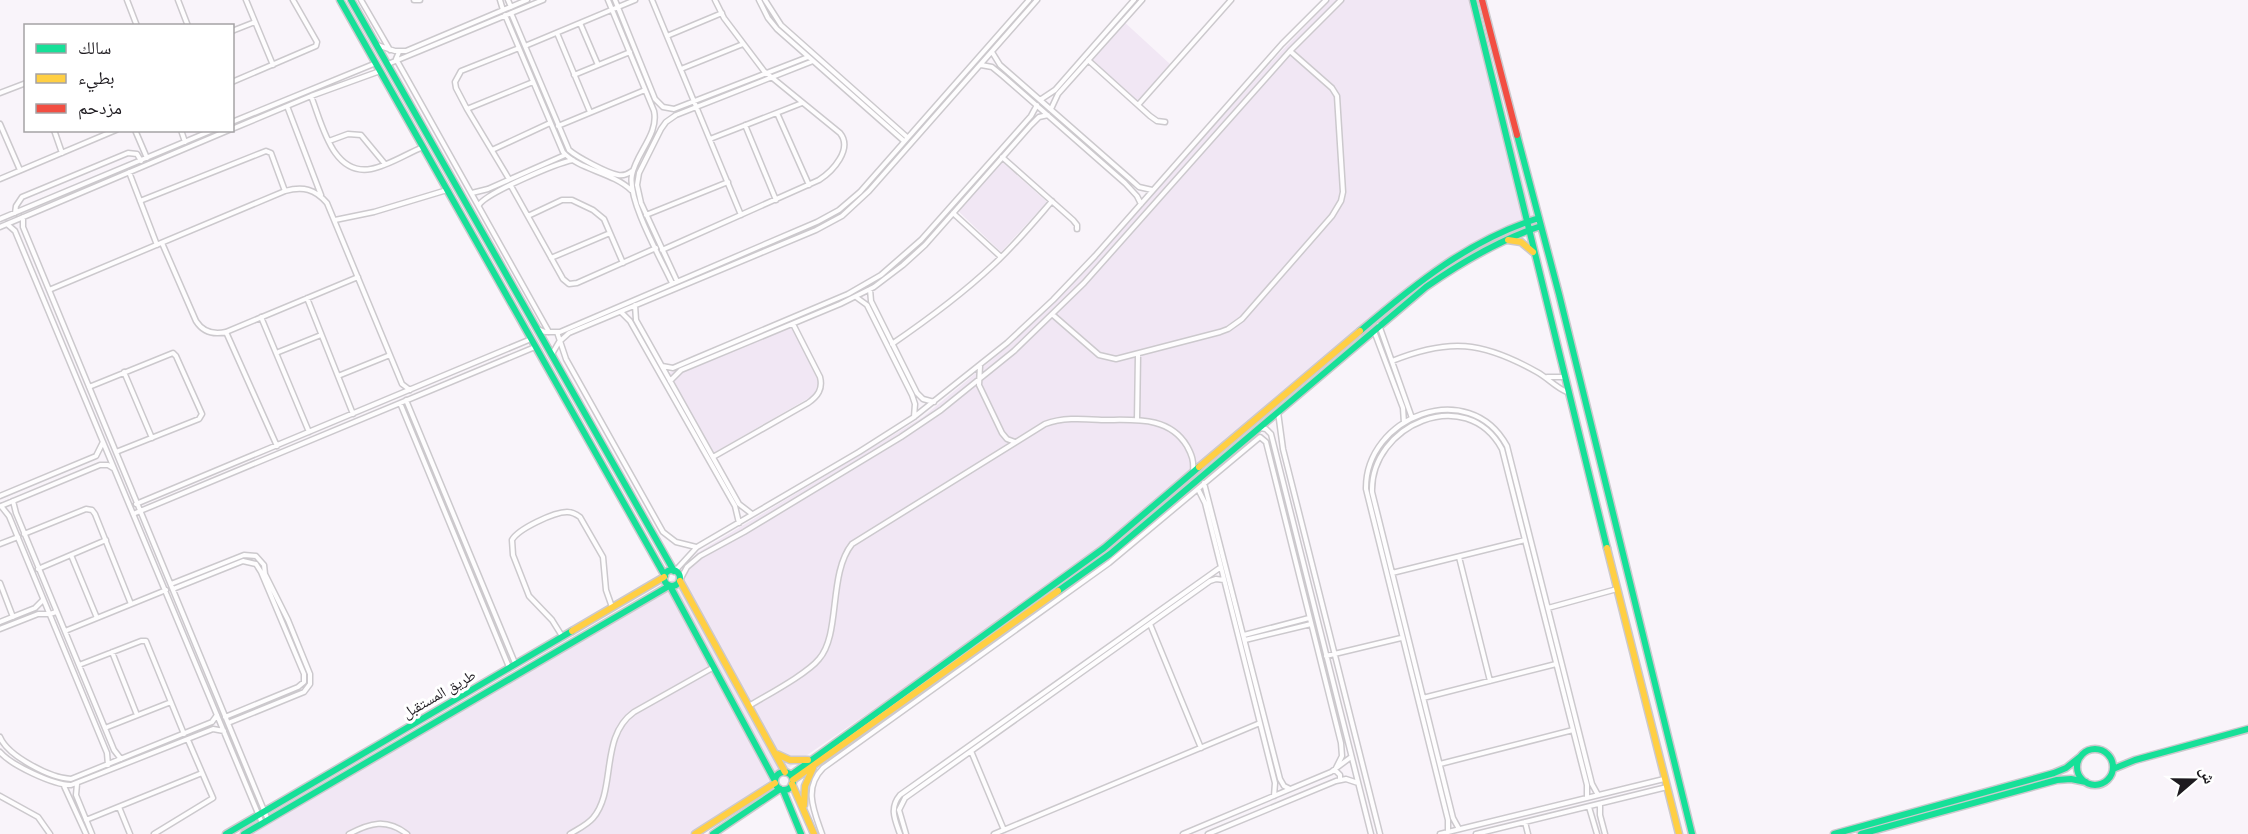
<svg xmlns="http://www.w3.org/2000/svg" width="2248" height="834" viewBox="0 0 2248 834" font-family="Figtree,'Noto Naskh Arabic',sans-serif">
	<style>
		.built { fill: #f1e7f4 }
		.lines { fill: none; stroke-linecap: round; stroke-linejoin: round }
		.street-casing { stroke: #ccc9cd; stroke-width: 7 }
		.fast-casing { stroke: #ccc9cd; stroke-width: 9 }
		.slow-casing { stroke: #ccc9cd; stroke-width: 9 }
		.jam-casing { stroke: #ccc9cd; stroke-width: 9 }
		.street { stroke: #fefdfe; stroke-width: 4 }
		.fast { stroke: #16e098; stroke-width: 6 }
		.slow { stroke: #ffcf43; stroke-width: 6 }
		.jam { stroke: #f24e42; stroke-width: 6 }
		.labels { text-anchor: middle; dominant-baseline: central; stroke-width: 6; stroke-linejoin: round; paint-order: stroke }
		.street-label { font-size: 15px; fill: #1d1a1f; stroke: #fff }
	</style>
	<rect width="100%" height="100%" fill="#f9f4fa"/>
	<path class="built" d="M1330,0H1476L1535,223L1500,236L1454,260L1424,279L1105,550L720,815L689,834H237L674,579L697,553L923,417L1012,343L1066,291L1276,57Z
		M1121,19L1170,64L1138,101L1087,58Z
		M998,158L1047,202L1001,252L954,207Z
		M790,322L817,376L818,384L814,395L710,455L664,375Z"/>
	<g class="lines">
		<g class="street-casing">
			<path id="street" d="M127,0L137,26
				M178,0L188,26
				M246,0L273,65
				M361,0L390,50
				M414,0H420
				M500,0L503,10
				M508,0L511,7
				M608,0L654,111C659,134 636,153 632,175C627,200 661,259 672,283
				M615,0L655,99L663,107L674,109L808,57
				M652,0L741,215
				M759,0L768,18L777,29L904,141
				M765,0L781,25L907,137
				M511,13L569,150C577,157 607,173 618,175C623,176 628,174 632,171
				M505,15L563,152C579,170 612,172 631,190
				M580,23L598,65
				M232,31L255,22
				M557,33L590,112
				M667,36L722,13
				M377,45L395,51H406L527,0
				M525,46L635,0
				M399,52L396,59L549,332
				M992,52L1000,65L1129,178L1139,187L1152,190
				M1088,60L1150,116L1157,121L1165,122
				M388,64L543,0
				M981,65L992,67L1003,76L1125,183L1137,196L1141,204
				M681,69L743,44
				M574,75L630,52
				M232,82L316,46L317,42L293,0
				M0,93L26,83
				M311,96C322,123 332,176 371,169C388,166 406,154 423,147
				M1040,100L1055,90L1134,0
				M1138,105L1231,0
				M287,106L321,195
				M467,109L533,82
				M1051,109L1058,94L1142,0
				M777,113L809,185
				M232,122L376,63
				M0,124L20,170
				M745,125L776,200
				M558,126L645,90
				M232,129L311,96L380,71
				M54,130L62,153
				M135,130L147,158
				M181,130L185,142
				M710,139L802,103
				M329,141L348,134L361,135L385,164
				M492,150L550,123
				M1002,157L1073,220L1077,225V229
				M129,172L157,245
				M0,179L116,130
				M509,179L467,109L456,88L455,82L461,71L519,48
				M511,186L563,279L569,284L577,283L656,248
				M472,193L488,189L565,155
				M140,201L266,151L271,153L285,191
				M479,205C486,193 557,163 573,160
				M15,213L16,206L22,197L128,153L137,154L141,161
				M953,213L1001,257
				M646,215L728,182
				M528,216L562,200H572L593,210L604,219L623,263
				M23,217V227L268,820
				M0,219L213,130
				M335,220L374,212L447,190
				M7,224L15,231L262,823
				M0,227L229,130
				M162,243L196,321C203,332 213,335 226,332L358,277
				M662,250L819,180C833,171 853,149 840,133L764,71L724,18L715,0
				M551,258L610,233
				M677,281L641,203L637,185L639,173L661,129L666,122L676,115L813,61
				M870,289L871,301L917,393L923,399L934,402
				M49,290L285,191C303,186 315,189 327,203L402,384L410,390
				M856,297L867,305L912,395L915,404L914,417
				M307,298L353,414
				M635,305L636,320L645,336L739,504L752,514
				M621,312L630,321L735,506L739,523
				M1053,315L1099,355L1116,359L1220,332L1228,329L1242,319L1332,216L1341,201L1343,192L1337,96L1332,88L1290,51
				M261,317L309,432
				M1379,325L1412,418
				M538,329L545,332H560L817,222L839,210L860,192L1029,0
				M1374,331L1403,408L1404,423
				M226,332L277,446
				M557,332L566,359L663,532L676,542L696,547
				M892,344C927,320 961,295 992,266C1014,246 1033,223 1052,201
				M276,353L321,335
				M552,354L559,342L569,333L816,230L842,216L869,191L1037,0
				M1392,361C1449,338 1482,341 1537,372C1548,378 1555,387 1567,392
				M662,366L673,368L694,359L848,294L881,275L921,240L1031,116L1037,105
				M980,366L979,385L1002,433L1007,439L1015,442
				M124,372L152,438
				M338,376L390,355
				M1547,377H1564
				M670,381L681,370L840,304L874,287L903,265L925,245L1031,125L1039,117L1048,115
				M89,387L173,353L176,356L202,414L199,419L116,452
				M406,400L515,663
				M400,403L509,667
				M1278,412L1283,449L1380,834
				M1137,420L1138,355
				M1260,428L1266,429L1271,434L1371,834
				M713,457L808,403C818,396 823,389 820,377L793,324
				M1204,483L1280,779L1284,786L1290,789
				M1198,489L1205,503L1275,783L1274,796
				M0,496L96,456L103,442
				M13,501L16,513L114,750L121,759
				M136,504L531,339
				M1,506L9,516L107,753L108,765
				M1,506L100,465H108L113,468
				M133,514L535,347
				M24,534L86,509L92,510L95,514L131,604
				M0,544L18,537
				M71,555L97,618
				M1459,557L1490,681
				M38,569L106,540
				M675,571L697,547L859,452L914,417L1007,343L1053,300L1095,256L1282,44L1326,0
				M1392,573L1525,540
				M680,580L687,567L700,556L744,532L901,437L941,410L1014,351L1084,283L1290,51L1341,0
				M0,583L13,617
				M171,584L244,555L256,556L264,565L265,574L288,620L310,674V684L304,692L228,723
				M173,589L243,561L256,564L261,572L304,674V682L298,687L225,717
				M1548,608L1617,589
				M0,622L35,608L43,600
				M1150,624L1201,748
				M0,629L38,614H50L56,612
				M65,631L166,590
				M1244,635L1309,618
				M562,636L552,620L529,596L513,555L512,540C518,529 554,512 567,512C572,512 576,514 580,517L603,557L606,590L612,607
				M1245,640L1311,624
				M112,652L137,715
				M1326,656L1401,638
				M79,665L141,641H146L184,734
				M1423,698L1556,664
				M749,706C767,695 807,674 819,659C841,634 828,574 852,544L1045,424C1064,417 1084,419 1104,420C1135,420 1169,416 1187,446C1192,455 1194,461 1193,472
				M105,728L171,702
				M0,737C8,756 50,778 71,779L212,722L217,715
				M971,751L1004,830
				M0,752C11,765 53,785 71,785L213,729L224,731
				M1440,764L1573,730
				M77,784L76,795L92,834
				M64,786L86,834
				M0,796L38,817L50,834
				M1600,804V815L1605,834
				M119,807L130,834
				M1589,807L1597,834
				M86,820L202,773
				M1525,822L1528,834
				M1459,829L1453,818L1372,492C1370,425 1466,383 1502,449L1587,785V798
				M1448,832V820L1366,489C1365,417 1469,376 1507,446L1592,784L1598,795
				M154,834L213,798L188,740
				M349,834C370,823 386,818 407,834
				M570,834C578,829 587,825 593,818C617,790 599,737 634,712L714,667
				M822,834C814,811 803,788 823,768L1109,563L1260,437L1266,442L1341,743L1342,756L1335,770L1340,775V780
				M900,834C895,820 889,808 900,795L1221,567
				M906,834L899,810L905,798L1210,581L1216,579L1224,580
				M994,834L1260,723
				M1183,834L1331,772L1351,757
				M1208,834L1336,781L1346,779L1358,783
				M1440,834L1664,779
				M1476,834L1667,787"/>
		</g>
		<g class="fast-casing">
			<path id="fast" d="M340,0L665,576
				M351,0L674,571
				M1473,0L1607,548
				M1517,135L1559,294L1692,834
				M1360,331C1415,284 1469,240 1539,218
				M664 578a8 8 0 1 1 16 0a8 8 0 1 1-16 0Z
				M670,586L775,781
				M1058,591L1110,554L1426,287C1462,262 1499,240 1541,226
				M2077 767a18 18 0 1 1 36 0a18 18 0 1 1-36 0Z
				M2113,769L2135,760L2248,729
				M775 781a9 9 0 1 1 18 0a9 9 0 1 1-18 0Z
				M791,775L1104,548L1199,467
				M783,790L801,834
				M226,834L572,631
				M244,834L669,586
				M713,834L780,789
				M1834,834L2054,773L2066,768L2081,756
				M1861,834L2057,780L2071,779L2086,782"/>
		</g>
		<g class="slow-casing">
			<path id="slow" d="M1508,240L1521,242L1533,252
				M1199,467L1360,331
				M1607,548L1679,834
				M680,581L785,772
				M572,631L664,577
				M777,754L790,760H808
				M793,780L1058,591
				M792,784L814,834
				M804,805L805,786L813,768
				M695,834L775,783"/>
		</g>
		<g class="jam-casing">
			<path id="jam" d="M1482,0L1517,135"/>
		</g>
		<use href="#street" class="street"/>
		<use href="#fast" class="fast"/>
		<use href="#slow" class="slow"/>
		<use href="#jam" class="jam"/>
	</g>
	<g class="labels">
		<g class="street-label">
			<text transform="translate(439 694) rotate(-30)">طريق المستقبل</text>
		</g>
	</g>
	<rect x="24" y="24" width="210" height="108" fill="#ffffff" stroke="#a5a3a5" stroke-width="1.5"/>
	<rect x="36" y="44" width="30" height="9" fill="#16e098" stroke="#a5a3a5" stroke-width="1.5"/>
	<text x="78" y="54" font-size="18" fill="#1d1a1f">سالك</text>
	<rect x="36" y="74" width="30" height="9" fill="#ffcf43" stroke="#a5a3a5" stroke-width="1.5"/>
	<text x="78" y="84" font-size="18" fill="#1d1a1f">بطيء</text>
	<rect x="36" y="104" width="30" height="9" fill="#f24e42" stroke="#a5a3a5" stroke-width="1.5"/>
	<text x="78" y="114" font-size="18" fill="#1d1a1f">مزدحم</text>
	<g transform="translate(2194 780) rotate(70)" stroke="#ffffff" stroke-width="4.5" paint-order="stroke">
	<path d="M0-4.5L10 22L0 15L-10 22Z" fill="#1d1a1f"/>
	<text y="-9" font-size="16" font-weight="bold" text-anchor="middle" fill="#1d1a1f">ش</text>
	</g>
</svg>
